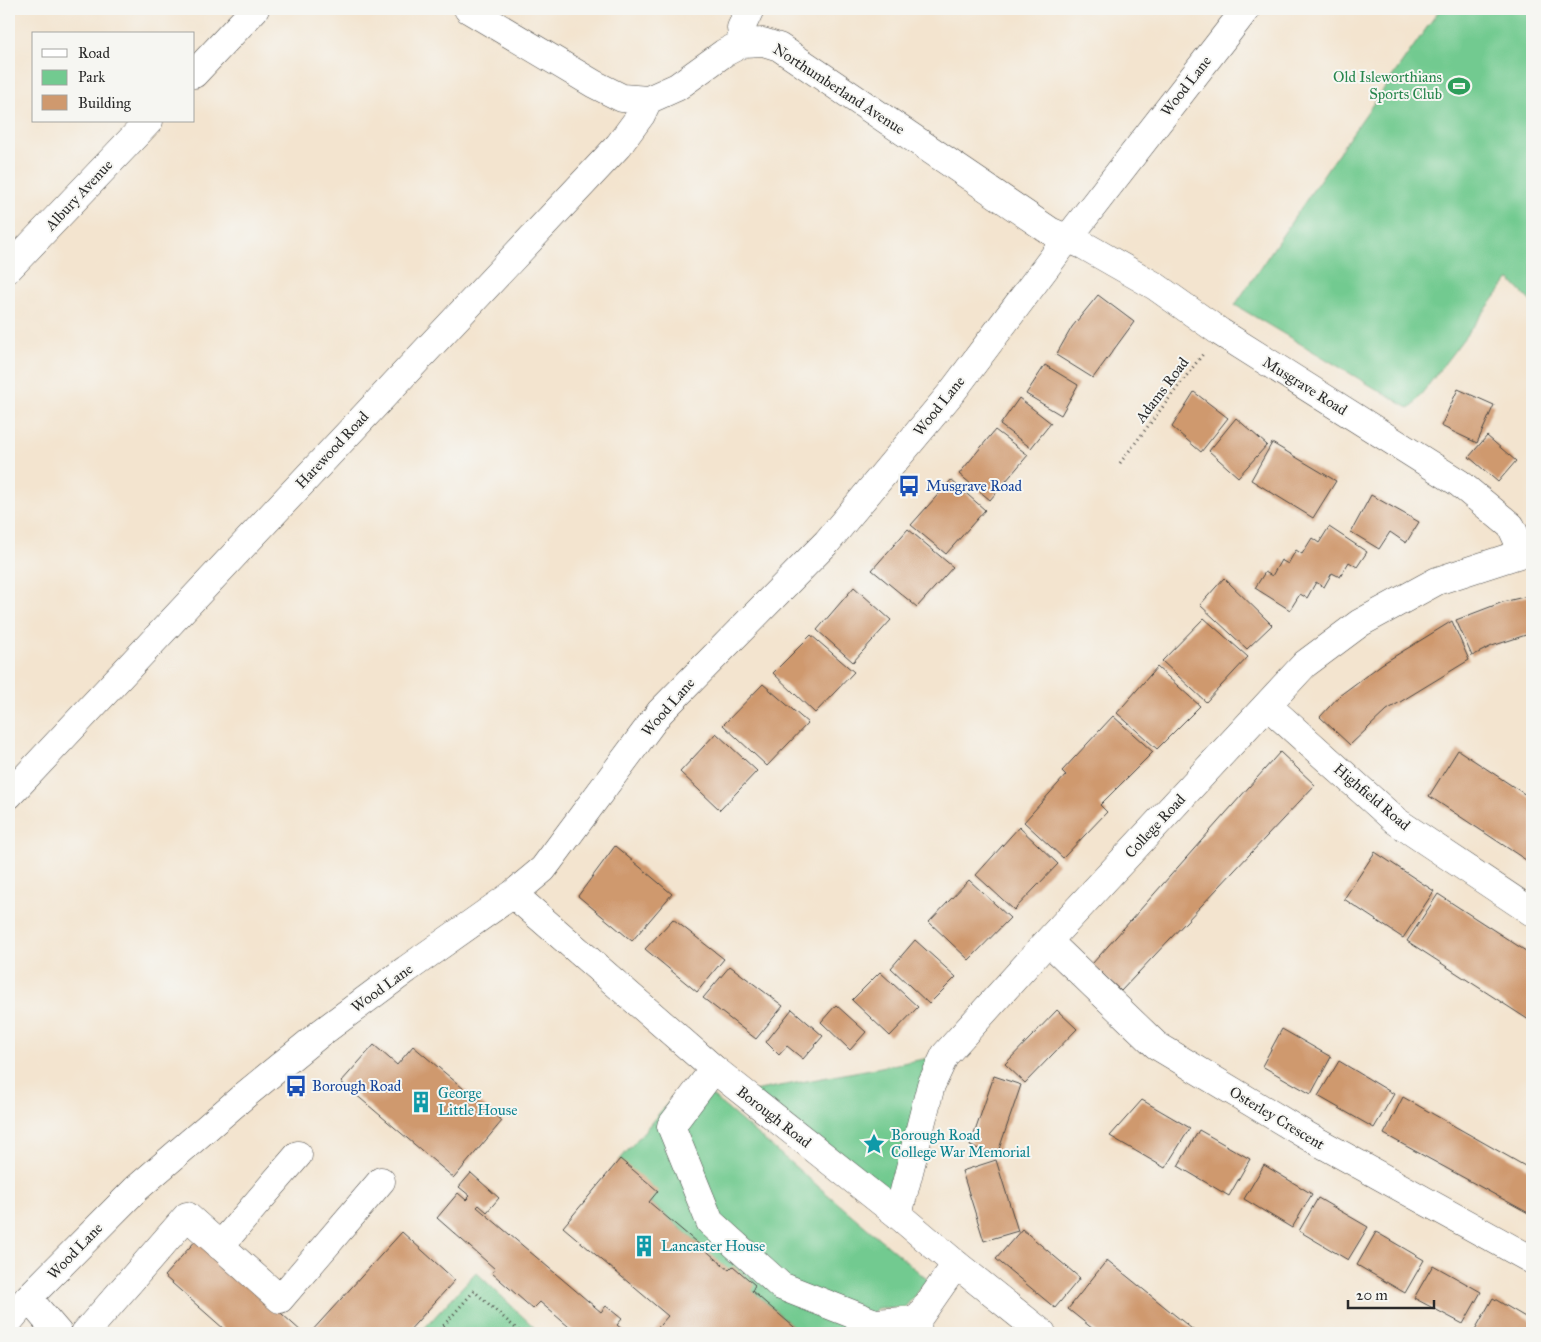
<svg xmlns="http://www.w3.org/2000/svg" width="1541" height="1342" viewBox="0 0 1541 1342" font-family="'IM FELL Great Primer',serif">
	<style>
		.green { fill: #72ca90; stroke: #4e7a5e }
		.building { fill: #cf996e }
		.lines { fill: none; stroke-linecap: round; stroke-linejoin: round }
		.minor-casing { stroke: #494744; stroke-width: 29 }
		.path { stroke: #494744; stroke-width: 3; stroke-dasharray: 1 4; stroke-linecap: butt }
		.minor { stroke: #fff; stroke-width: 28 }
		.labels { text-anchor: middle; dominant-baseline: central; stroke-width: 4; stroke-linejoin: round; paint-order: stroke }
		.leisure-label { font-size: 15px; fill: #27864d; stroke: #f6f6f2; text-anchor: end }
		.street-label { font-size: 15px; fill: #2b2b2b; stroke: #f6f6f2 }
		.transit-label { font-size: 15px; fill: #164399; stroke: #f6f6f2; text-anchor: start }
		.culture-label { font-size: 15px; fill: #0d838f; stroke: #f6f6f2; text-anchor: start }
	</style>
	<rect width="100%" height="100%" fill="#f6f6f2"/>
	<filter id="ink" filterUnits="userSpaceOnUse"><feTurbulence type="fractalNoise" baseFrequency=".02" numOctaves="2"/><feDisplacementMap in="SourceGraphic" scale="10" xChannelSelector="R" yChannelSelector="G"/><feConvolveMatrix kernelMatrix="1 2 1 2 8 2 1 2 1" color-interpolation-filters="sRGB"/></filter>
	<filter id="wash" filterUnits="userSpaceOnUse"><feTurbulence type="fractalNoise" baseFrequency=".0096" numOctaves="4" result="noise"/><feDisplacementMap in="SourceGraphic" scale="20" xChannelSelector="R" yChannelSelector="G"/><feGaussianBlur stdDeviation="1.12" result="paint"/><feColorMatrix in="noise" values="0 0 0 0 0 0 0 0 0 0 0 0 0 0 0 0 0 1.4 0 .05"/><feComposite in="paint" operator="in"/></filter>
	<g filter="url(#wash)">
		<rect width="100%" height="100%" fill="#f3e4cf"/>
		<path class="green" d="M1440,9H1532V303L1509,279L1410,409L1235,305L1332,162Z
			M945,1055L898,1215L743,1093Z
			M690,1077L928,1280L905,1307L877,1308L857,1333H801L612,1169Z
			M476,1272L540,1333H420Z"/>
		<g id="blocks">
			<path class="building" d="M1098,295L1134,322L1093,378L1056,355L1072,327Z
				M1045,365L1078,385L1061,415L1026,394Z
				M1458,389L1494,405L1477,443L1441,426Z
				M1194,392L1228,418L1201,452L1172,427Z
				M1019,398L1051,423L1031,448L1000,425Z
				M1236,418L1267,445L1238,477L1209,451Z
				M995,430L1028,455L990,500L959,474Z
				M1487,436L1516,461L1498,482L1469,457Z
				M1272,443L1336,481L1313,518L1251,480Z
				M951,480L985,510L946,554L911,525Z
				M1371,495L1419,522L1406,543L1390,532L1379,549L1351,532Z
				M1329,527L1367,552L1357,567L1349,562L1340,577L1332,573L1324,587L1316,582L1307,598L1300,594L1290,610L1255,588L1265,572L1272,576L1281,560L1288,564L1296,550L1302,554L1312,538L1319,543Z
				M908,529L953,567L917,607L872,570Z
				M1224,578L1272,625L1247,649L1200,605Z
				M854,587L891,620L853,662L817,630Z
				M1532,595V633L1492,646L1472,656L1456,620L1503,602Z
				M1204,618L1248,657L1206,702L1162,661Z
				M1452,621L1469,660L1387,710L1350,745L1320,717L1339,696L1382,664Z
				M811,635L854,672L815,713L773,673Z
				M1157,667L1200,706L1157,749L1117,713Z
				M763,684L808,723L767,766L723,725Z
				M1113,716L1153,752L1100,805L1107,812L1063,858L1024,822L1066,775L1062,771Z
				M716,733L757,771L720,810L680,772Z
				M1458,750L1532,799V864L1429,796Z
				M1280,752L1315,785L1121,991L1092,964Z
				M1019,827L1058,864L1014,910L976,875Z
				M615,846L672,894L632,941L578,896Z
				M1375,852L1434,891L1403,938L1344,899Z
				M969,880L1010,918L969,960L929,922Z
				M1438,894L1532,955V1022L1407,941Z
				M673,919L724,959L697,992L645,949Z
				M915,940L956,977L929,1004L891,968Z
				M730,966L783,1006L756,1039L703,998Z
				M880,972L918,1007L890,1036L852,1000Z
				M836,1005L866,1032L850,1050L821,1022Z
				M792,1009L823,1036L803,1059L787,1046L779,1055L766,1042Z
				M1057,1010L1077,1029L1025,1083L1005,1064Z
				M1282,1029L1331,1057L1311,1094L1262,1066Z
				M374,1045L397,1065L413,1046L502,1121L454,1178L341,1082Z
				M1339,1061L1394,1094L1374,1128L1318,1096Z
				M994,1076L1021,1085L997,1155L970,1146Z
				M1403,1097L1532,1170V1215L1384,1134Z
				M1142,1100L1190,1128L1165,1168L1110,1136Z
				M1199,1130L1250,1159L1229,1196L1178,1166Z
				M620,1159L658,1191L649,1202L729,1270L733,1266L755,1285L752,1291L801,1333H653L668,1316L563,1227Z
				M996,1160L1018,1231L984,1241L962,1171Z
				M1264,1165L1312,1194L1292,1228L1244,1199Z
				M471,1173L499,1198L487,1212L479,1205L477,1207L601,1312L606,1306L622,1319L617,1325L627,1333H576L540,1302L533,1309L492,1273L495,1269L437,1218L458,1193L466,1200L470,1196L459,1187Z
				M1318,1198L1368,1227L1348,1260L1299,1231Z
				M1022,1229L1080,1278L1055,1308L996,1259Z
				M402,1232L455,1280L407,1333H310Z
				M1376,1232L1424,1260L1405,1293L1357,1265Z
				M198,1238L303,1333H221L224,1329L164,1276Z
				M1107,1260L1197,1333H1098L1068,1309Z
				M1433,1265L1481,1292L1463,1324L1414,1298Z
				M1493,1298L1532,1321V1333H1473Z"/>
		</g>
	</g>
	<g filter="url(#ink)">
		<use href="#blocks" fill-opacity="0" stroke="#494744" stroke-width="1"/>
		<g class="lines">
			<g class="minor-casing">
				<path id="minor" d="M468,9L594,84L622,98L648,100L677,87L724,53L743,43L763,42L779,47L1050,231L1085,246L1155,286L1220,332L1459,483L1511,526L1523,552
					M743,43L741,28L750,9
					M194,74L255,9
					M9,268L149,121
					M1268,706L1396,821L1532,912
					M9,795L619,145L641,115L648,100
					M513,894L714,1069L898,1215L956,1264L1042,1333
					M1048,941L1156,1045L1304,1134L1532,1260
					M714,1069L671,1126L710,1222L781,1286L875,1323L917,1320
					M898,1215L931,1085L945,1055L1048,941L1305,664L1360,623L1437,581L1532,550
					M220,1246L298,1155
					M28,1298L58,1333
					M9,1321L28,1298L136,1189L245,1095L321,1033L407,969L513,894L543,869L660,712L827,542L952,392L1058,251L1246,9
					M85,1333L187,1216L280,1299L381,1181
					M918,1333L917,1320L956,1264"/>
			</g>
			<path class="path" d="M1120,463L1203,354
				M437,1333L474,1291L521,1333"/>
			<use href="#minor" class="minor"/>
		</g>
	</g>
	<defs>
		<g id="stadium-bare" transform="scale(1.725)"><path d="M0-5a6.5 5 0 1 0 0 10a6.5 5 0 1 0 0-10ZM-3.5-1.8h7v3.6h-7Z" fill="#2e9e5b" stroke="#f6f6f2" stroke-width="2.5" paint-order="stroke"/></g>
		<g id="bus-bare" transform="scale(1.725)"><path d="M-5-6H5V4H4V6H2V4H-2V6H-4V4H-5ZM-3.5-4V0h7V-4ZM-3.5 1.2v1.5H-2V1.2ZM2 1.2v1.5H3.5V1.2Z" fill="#1a4fb4" stroke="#f6f6f2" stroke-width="2.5" paint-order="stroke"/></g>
		<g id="building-bare" transform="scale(1.725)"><path d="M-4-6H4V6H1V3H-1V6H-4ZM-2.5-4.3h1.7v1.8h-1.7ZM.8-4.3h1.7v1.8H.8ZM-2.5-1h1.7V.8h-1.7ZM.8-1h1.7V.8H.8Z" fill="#0f9aa8" stroke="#f6f6f2" stroke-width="2.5" paint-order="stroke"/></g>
		<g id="sight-bare" transform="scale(1.725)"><path d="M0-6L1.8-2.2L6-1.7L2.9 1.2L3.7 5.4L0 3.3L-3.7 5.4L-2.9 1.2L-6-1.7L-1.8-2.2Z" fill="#0f9aa8" stroke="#f6f6f2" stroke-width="2.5" paint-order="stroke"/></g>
	</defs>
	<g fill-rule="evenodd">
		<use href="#stadium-bare" x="1459" y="86"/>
		<use href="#bus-bare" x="909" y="486"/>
		<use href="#bus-bare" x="296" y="1086"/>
		<use href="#building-bare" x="421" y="1102"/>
		<use href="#sight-bare" x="874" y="1144"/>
		<use href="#building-bare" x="644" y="1246"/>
	</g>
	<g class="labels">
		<g class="leisure-label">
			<text x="1442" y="77">Old Isleworthians<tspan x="1442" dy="17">Sports Club</tspan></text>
		</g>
		<g class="street-label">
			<text transform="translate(1186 86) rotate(-52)">Wood Lane</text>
			<text transform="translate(839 89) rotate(33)">Northumberland Avenue</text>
			<text transform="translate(79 195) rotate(-47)">Albury Avenue</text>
			<text transform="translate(1305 386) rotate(32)">Musgrave Road</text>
			<text transform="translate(1162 390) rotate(-53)">Adams Road</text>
			<text transform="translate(939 406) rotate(-51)">Wood Lane</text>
			<text transform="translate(332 450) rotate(-47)">Harewood Road</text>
			<text transform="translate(668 707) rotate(-49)">Wood Lane</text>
			<text transform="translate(1372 797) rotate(40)">Highfield Road</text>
			<text transform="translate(1155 826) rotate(-47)">College Road</text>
			<text transform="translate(382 988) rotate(-36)">Wood Lane</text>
			<text transform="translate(774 1117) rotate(38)">Borough Road</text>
			<text transform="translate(1277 1118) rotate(31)">Osterley Crescent</text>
			<text transform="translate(75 1251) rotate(-46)">Wood Lane</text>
		</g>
		<g class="transit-label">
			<text x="926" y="486">Musgrave Road</text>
			<text x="312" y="1086">Borough Road</text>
		</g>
		<g class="culture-label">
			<text x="438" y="1093">George<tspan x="438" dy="17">Little House</tspan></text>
			<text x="891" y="1135">Borough Road<tspan x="891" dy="17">College War Memorial</tspan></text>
			<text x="661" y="1246">Lancaster House</text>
		</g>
	</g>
	<rect width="1541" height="1342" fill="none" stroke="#f6f6f2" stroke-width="30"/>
	<rect x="32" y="32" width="162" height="90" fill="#f6f6f2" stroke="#a5a5a2"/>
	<rect x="42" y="49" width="25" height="8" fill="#ffffff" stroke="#a5a5a2"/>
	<text x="78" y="58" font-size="15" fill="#2b2b2b">Road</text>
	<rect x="42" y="70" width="25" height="15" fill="#72ca90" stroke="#a5a5a2"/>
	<text x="78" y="82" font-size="15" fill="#2b2b2b">Park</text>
	<rect x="42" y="95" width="25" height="15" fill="#cf996e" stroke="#a5a5a2"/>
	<text x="78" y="108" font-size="15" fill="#2b2b2b">Building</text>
	<path d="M1348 1300v8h86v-8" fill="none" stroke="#2b2b2b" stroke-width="2.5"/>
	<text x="1356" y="1300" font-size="15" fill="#2b2b2b" stroke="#f6f6f2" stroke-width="4" paint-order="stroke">20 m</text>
</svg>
